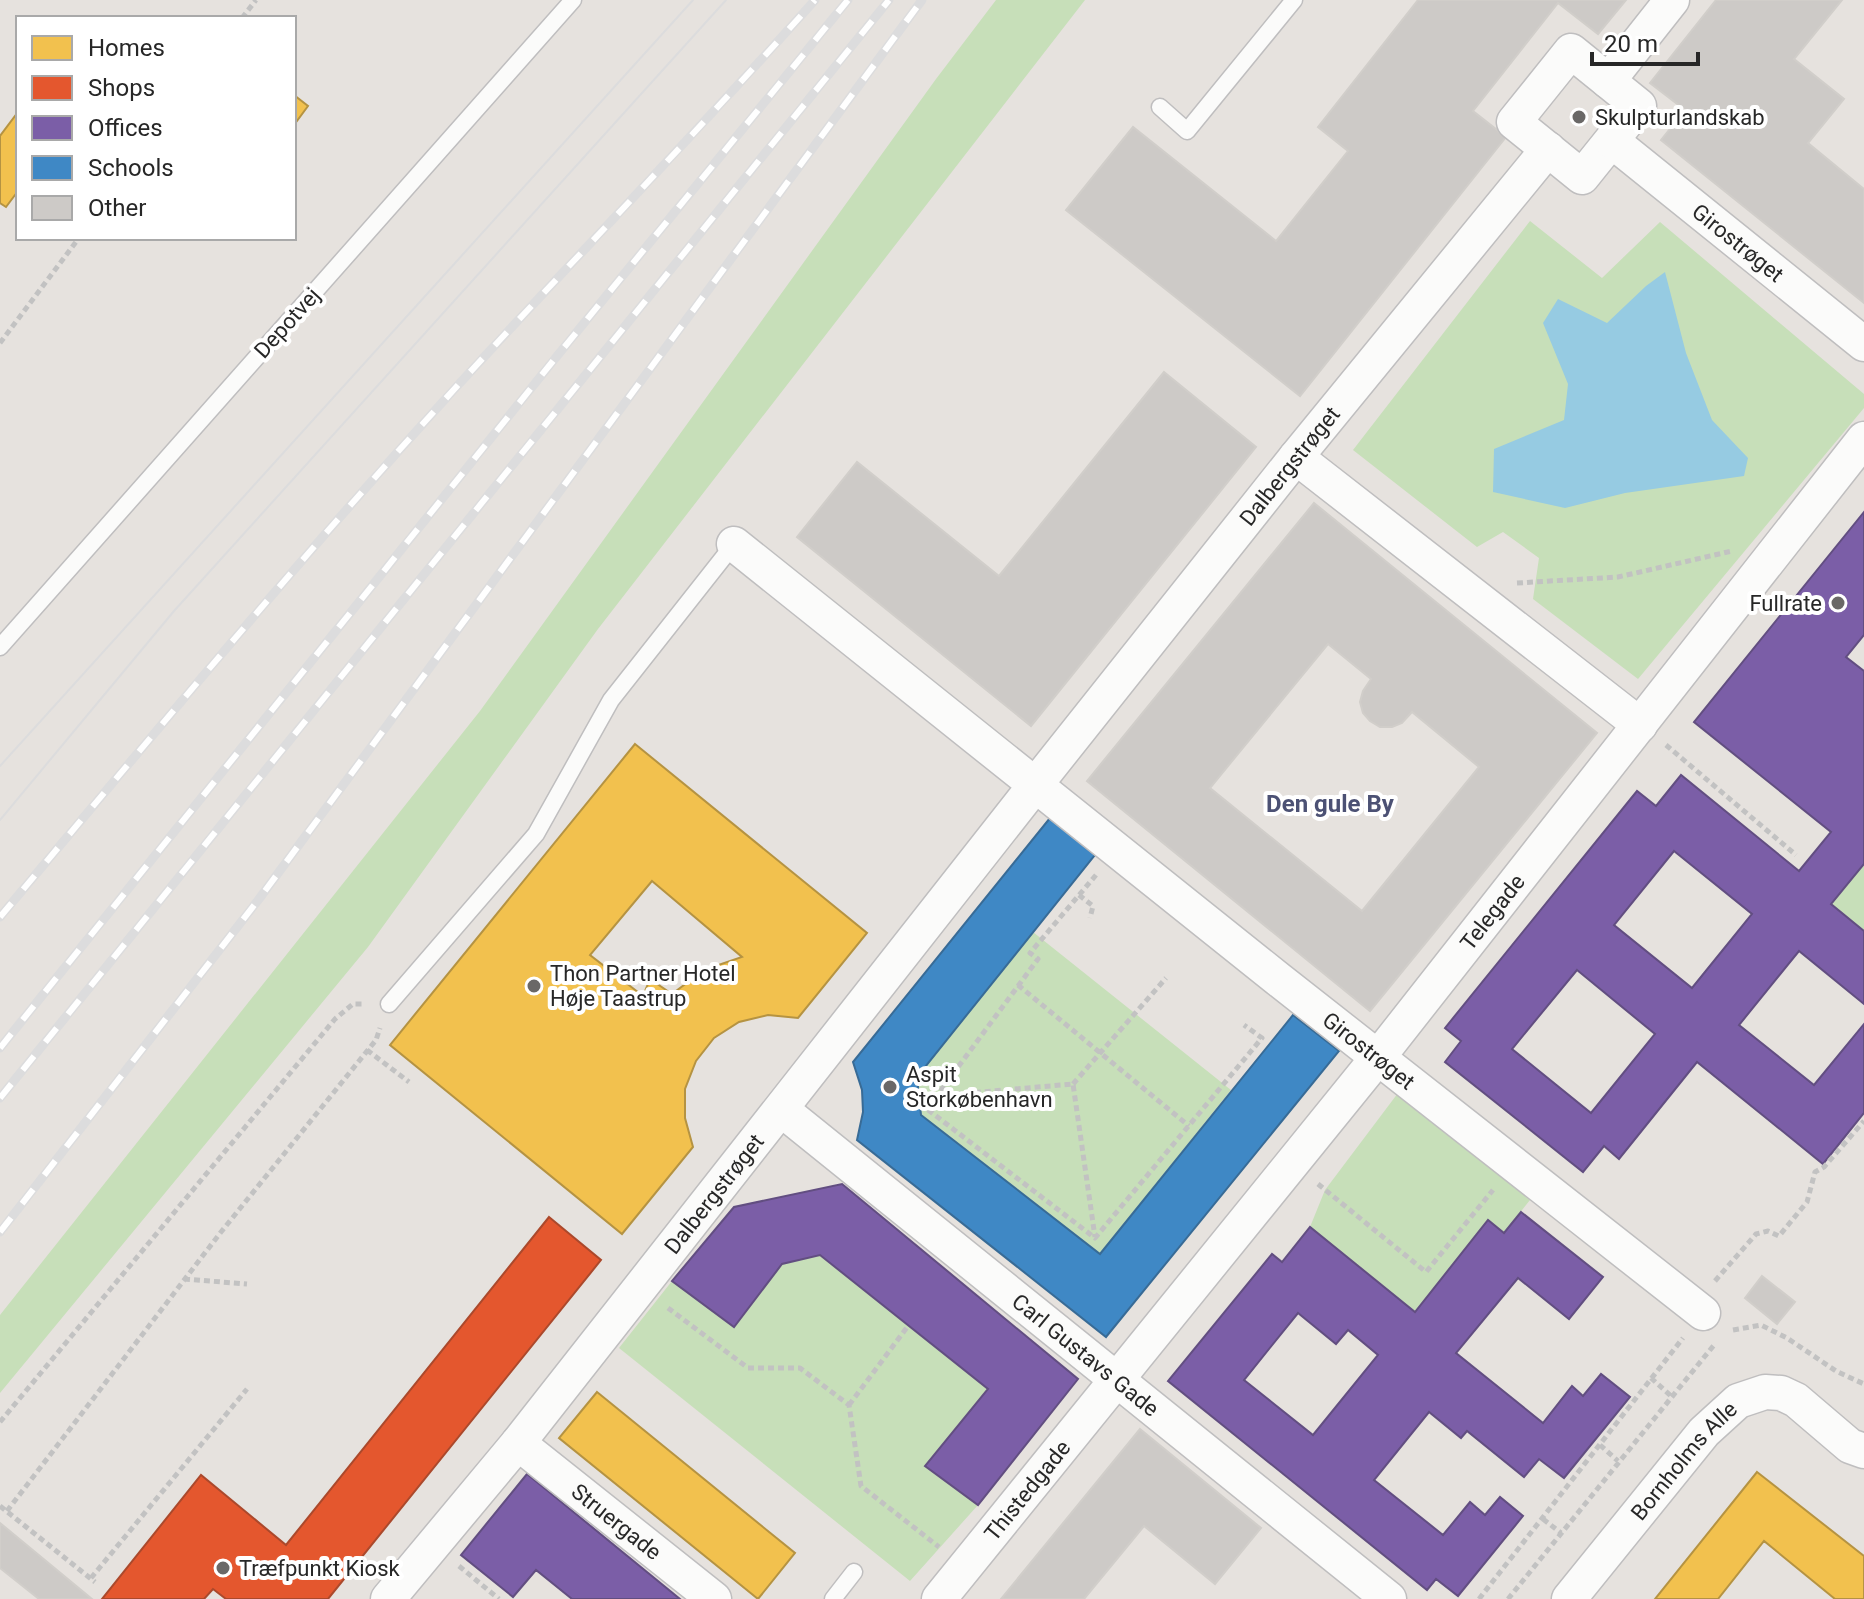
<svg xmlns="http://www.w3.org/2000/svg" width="1864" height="1599" viewBox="0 0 1864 1599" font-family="Roboto,sans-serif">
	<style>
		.green { fill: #c7dfb9 }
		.water { fill: #96cbe2 }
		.homes { fill: #f2c14e; stroke: #b59342; stroke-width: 2; fill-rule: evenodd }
		.shops { fill: #e4572e; stroke: #ab492c; stroke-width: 2 }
		.offices { fill: #7b5ea7; stroke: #624e81; stroke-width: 2; fill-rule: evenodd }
		.schools { fill: #3f88c5; stroke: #386b96; stroke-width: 2 }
		.building { fill: #cdcac7; stroke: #d1ceca; stroke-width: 2; fill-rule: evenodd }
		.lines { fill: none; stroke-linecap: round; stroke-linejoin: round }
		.lane-casing { stroke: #bfbebf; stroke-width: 19 }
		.street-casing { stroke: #bfbebf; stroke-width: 37 }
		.path { stroke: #c2c2c2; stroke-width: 5; stroke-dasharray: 6 4; stroke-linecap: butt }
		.lane { stroke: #fbfbfa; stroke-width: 16 }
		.street { stroke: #fbfbfa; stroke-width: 34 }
		.tram { stroke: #dcdcdd; stroke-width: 2 }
		.rail-casing { stroke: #dcdcdd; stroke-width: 9 }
		.rail { stroke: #fff; stroke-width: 6; stroke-dasharray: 18; stroke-linecap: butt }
		.poi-dot { fill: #6a6867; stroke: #fff; stroke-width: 3 }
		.labels { text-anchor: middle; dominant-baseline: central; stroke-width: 8; stroke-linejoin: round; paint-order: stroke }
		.poi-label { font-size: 22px; fill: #272727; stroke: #fff; text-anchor: start }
		.street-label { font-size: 22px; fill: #272727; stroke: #fff }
		.neighbourhood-label { font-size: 24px; font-weight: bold; fill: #4c5174; stroke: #fff }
	</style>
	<rect width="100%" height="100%" fill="#e6e2de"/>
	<path class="green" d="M996,0H1085L598,629L368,947L0,1393V1315L480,711L936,79Z
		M1530,221L1602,278L1660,222L1864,394V408L1638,679L1533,599L1539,558L1503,532L1477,547L1353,450Z
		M1864,864V931L1831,904Z
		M1033,932L1231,1090L1100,1254L921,1115L917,1077Z
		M1398,1093L1530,1200L1504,1233L1488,1221L1415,1312L1310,1227L1325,1190Z
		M820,1255L988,1389L926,1466L978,1505L910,1581L619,1348L672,1281L734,1327L782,1264Z"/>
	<path class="water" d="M1665,272L1686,353L1712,420L1748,458L1744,476L1625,493L1565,508L1493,492L1494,449L1564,420L1568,384L1543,323L1558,299L1607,323L1646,286Z"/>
	<path class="homes" d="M294,95L308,106L294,125Z
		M18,112V191L6,207L0,203V136Z
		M635,744L867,933L798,1018L768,1015L739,1022L714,1038L696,1061L685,1089V1118L693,1147L622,1234L390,1045ZM652,881L742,957L704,970L672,994L650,979L643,996L590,955Z
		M597,1392L795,1553L758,1599L559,1438Z
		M1757,1472L1864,1556V1599H1835L1764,1541L1718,1599H1655Z"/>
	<path class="shops" d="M549,1217L601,1260L328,1599H226L213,1589L204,1599H102L201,1475L286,1545Z"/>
	<path class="offices" d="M1864,512V635L1846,657L1864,671V864L1831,904L1864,931V1004L1799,951L1739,1025L1814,1085L1864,1024V1113L1823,1164L1697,1062L1619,1159L1604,1146L1583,1172L1445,1062L1461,1041L1445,1028L1637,791L1656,806L1681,775L1799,871L1831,832L1694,722ZM1674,851L1752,914L1692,988L1614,925ZM1577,970L1655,1034L1591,1113L1512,1049Z
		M842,1184L1078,1379L978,1505L925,1466L988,1389L820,1255L782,1264L734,1327L672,1281L734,1207Z
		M1521,1212L1603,1277L1569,1319L1518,1278L1456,1353L1543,1423L1572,1386L1583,1396L1601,1374L1630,1397L1564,1478L1539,1459L1524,1477L1467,1431L1461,1438L1429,1412L1374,1480L1443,1535L1470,1502L1485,1515L1500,1497L1523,1516L1458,1596L1436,1579L1427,1590L1168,1381L1272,1254L1282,1262L1310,1227L1415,1312L1488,1220L1504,1233ZM1298,1313L1336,1344L1348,1330L1378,1355L1313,1435L1244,1380Z
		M527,1474L680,1599H572L536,1570L513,1597L461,1555Z"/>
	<path class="schools" d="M1050,818L1095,855L917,1077L921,1115L1100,1254L1293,1015L1339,1051L1106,1337L857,1140L863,1112L862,1090L853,1062Z"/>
	<path class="building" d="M1418,0H1626L1598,34L1558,3L1473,111L1506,137L1300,396L1066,210L1133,127L1276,241L1348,151L1318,127Z
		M1716,0H1842L1794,59L1844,99L1808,143L1864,189V303L1661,140L1685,110L1650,83Z
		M1164,372L1256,447L1031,726L797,537L857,462L999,576Z
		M1314,503L1597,733L1370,1011L1087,781ZM1328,644L1371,679L1363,691L1360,702L1363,713L1370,721L1380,727H1392L1402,723L1412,712L1479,767L1362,911L1210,788Z
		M1762,1276L1795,1302L1777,1324L1745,1298Z
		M1140,1429L1261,1528L1215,1584L1144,1526L1084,1599H1001Z
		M0,1523L92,1599H39L0,1568Z"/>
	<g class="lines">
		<g class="lane-casing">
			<path id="lane" d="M1160,107L1187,131L1294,0
				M0,647L573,0
				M389,1004L536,834L611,700L734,544
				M833,1599L854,1572"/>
		</g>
		<g class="street-casing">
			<g id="street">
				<path d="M1571,51L1639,106L1582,177L1514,122Z"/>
				<path d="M1608,81L1672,0"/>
				<path id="s1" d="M1612,141L1864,344"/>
				<path d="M1296,457L1640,725"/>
				<path id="s2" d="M734,544L1278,979L1703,1313"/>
				<path id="s3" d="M782,1110L1389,1599"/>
				<path id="s4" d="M518,1443L714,1599"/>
				<path id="s5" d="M388,1599L518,1443L1036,784L1296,457L1548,149"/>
				<path id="s6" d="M939,1599L1379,1056L1864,439"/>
				<path id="s7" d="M1569,1599L1704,1432L1738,1401L1765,1392L1781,1393L1796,1400L1850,1446L1864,1451"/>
			</g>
		</g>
		<path class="path" d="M242,18L256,0
			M0,343L79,238
			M1517,583L1618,577L1732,551
			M1666,745L1796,855
			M1096,875L1030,953L1038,959L927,1109L1095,1238L1262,1038L1244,1025
			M1079,895L1093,906L1090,918
			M1018,985L1189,1126
			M367,1050L409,1082
			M1073,1084L1166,978
			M935,1096L1073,1084L1095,1237
			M1318,1184L1426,1272L1493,1190
			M184,1279L247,1284
			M1715,1281L1756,1234L1768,1231L1779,1236L1807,1202L1815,1172L1824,1167L1864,1121
			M668,1308L748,1368H800L849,1405L861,1486L939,1547
			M1733,1330L1761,1325L1787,1338L1836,1371L1864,1384
			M1651,1378L1671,1396
			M849,1405L908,1326
			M0,1422L335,1019L353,1004H365
			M1600,1445L1618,1461
			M0,1506L95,1582
			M7,1511L221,1232L376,1040L380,1028
			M1543,1519L1561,1533
			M459,1566L499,1599
			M91,1578L247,1389
			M1479,1599L1683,1338
			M1508,1599L1714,1345"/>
		<use href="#lane" class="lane"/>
		<use href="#street" class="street"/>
		<path class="tram" d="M0,766L693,0
			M0,820L174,611L726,0"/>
		<g class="rail-casing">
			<path id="rail" d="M0,917C151,737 301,557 459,384C577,256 699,130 815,0
				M0,1048L553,361L848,0
				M0,1098L889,0
				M0,1232L259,899L922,0"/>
		</g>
		<use href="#rail" class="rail"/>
	</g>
	<g class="poi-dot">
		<circle cx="1579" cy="117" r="8"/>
		<circle cx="1838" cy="603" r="8"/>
		<circle cx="534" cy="986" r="8"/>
		<circle cx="890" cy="1087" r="8"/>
		<circle cx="223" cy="1568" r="8"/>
	</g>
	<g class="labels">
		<g class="poi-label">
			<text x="1595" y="117">Skulpturlandskab</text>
			<text x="1822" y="603" text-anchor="end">Fullrate</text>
			<text x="550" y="973">Thon Partner Hotel<tspan x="550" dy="25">Høje Taastrup</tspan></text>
			<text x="906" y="1074">Aspit<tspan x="906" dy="25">Storkøbenhavn</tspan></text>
			<text x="239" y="1568">Træfpunkt Kiosk</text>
		</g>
		<g class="street-label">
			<text stroke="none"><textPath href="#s1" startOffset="162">Girostrøget</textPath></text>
			<text transform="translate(287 323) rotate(-48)">Depotvej</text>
			<text stroke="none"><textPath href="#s5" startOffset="1448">Dalbergstrøget</textPath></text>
			<text stroke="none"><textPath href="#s6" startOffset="882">Telegade</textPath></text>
			<text stroke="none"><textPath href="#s2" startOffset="812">Girostrøget</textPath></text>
			<text stroke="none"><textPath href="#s5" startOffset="520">Dalbergstrøget</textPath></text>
			<text stroke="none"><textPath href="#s3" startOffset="390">Carl Gustavs Gade</textPath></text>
			<text stroke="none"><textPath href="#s7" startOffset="180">Bornholms Alle</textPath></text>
			<text stroke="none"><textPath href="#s6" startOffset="140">Thistedgade</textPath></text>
			<text stroke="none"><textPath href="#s4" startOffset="126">Struergade</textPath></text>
		</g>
		<g class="neighbourhood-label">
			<text x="1330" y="804">Den gule By</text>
		</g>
	</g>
	<rect x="16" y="16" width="280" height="224" fill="#ffffff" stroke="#a9a9a9" stroke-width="2"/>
	<rect x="32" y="36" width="40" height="24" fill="#f2c14e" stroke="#a9a9a9" stroke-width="2"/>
	<text x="88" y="56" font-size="24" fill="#272727">Homes</text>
	<rect x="32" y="76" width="40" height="24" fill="#e4572e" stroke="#a9a9a9" stroke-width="2"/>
	<text x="88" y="96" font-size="24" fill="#272727">Shops</text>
	<rect x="32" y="116" width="40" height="24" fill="#7b5ea7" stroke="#a9a9a9" stroke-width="2"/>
	<text x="88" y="136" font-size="24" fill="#272727">Offices</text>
	<rect x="32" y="156" width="40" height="24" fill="#3f88c5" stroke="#a9a9a9" stroke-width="2"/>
	<text x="88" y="176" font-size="24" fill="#272727">Schools</text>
	<rect x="32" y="196" width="40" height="24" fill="#cdcac7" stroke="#a9a9a9" stroke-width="2"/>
	<text x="88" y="216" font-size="24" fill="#272727">Other</text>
	<path d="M1592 52v12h106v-12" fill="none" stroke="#272727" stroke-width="4"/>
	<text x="1604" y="52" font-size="24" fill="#272727" stroke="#ffffff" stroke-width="6" paint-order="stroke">20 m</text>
</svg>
